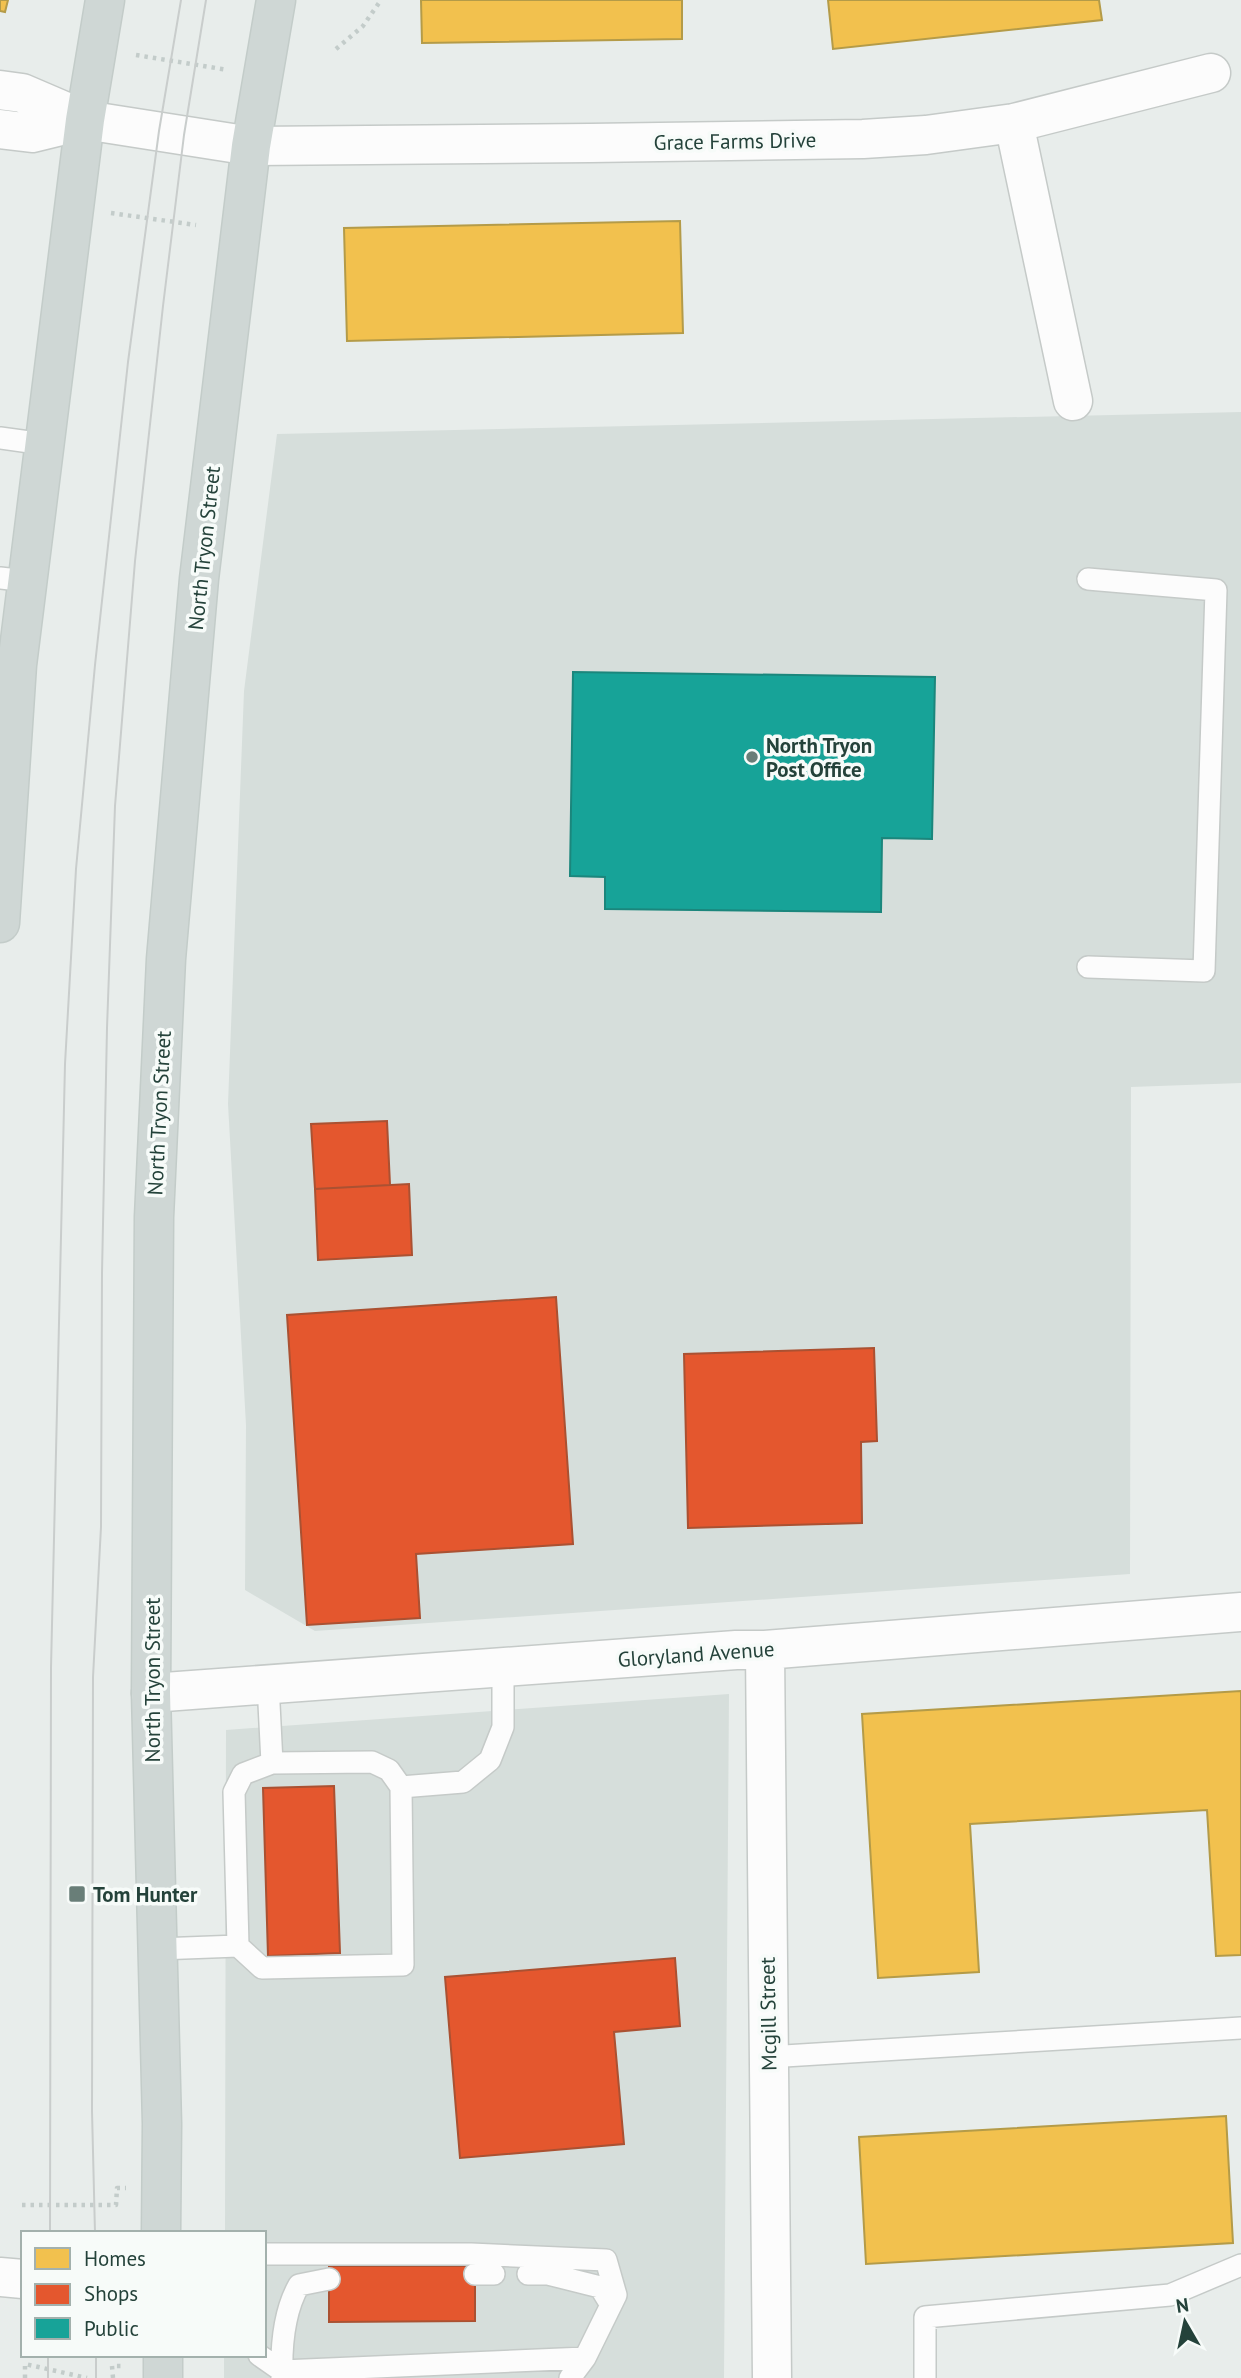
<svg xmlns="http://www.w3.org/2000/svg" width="1241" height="2378" viewBox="0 0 1241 2378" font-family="'PT Sans',sans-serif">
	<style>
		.built { fill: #d6dedb }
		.homes { fill: #f2c14e; stroke: #b49b48; stroke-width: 2 }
		.shops { fill: #e4572e; stroke: #aa5132; stroke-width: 2 }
		.public { fill: #17a398; stroke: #1b867c; stroke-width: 2 }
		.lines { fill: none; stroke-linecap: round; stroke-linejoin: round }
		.service-casing { stroke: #c5cac8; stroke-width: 24 }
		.minor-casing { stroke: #c5cac8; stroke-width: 41 }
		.tertiary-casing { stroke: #c5cac8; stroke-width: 41 }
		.primary-casing { stroke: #c3ccc9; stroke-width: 41 }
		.path { stroke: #c3ccca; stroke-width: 4.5; stroke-dasharray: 3.5 5; stroke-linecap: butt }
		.service { stroke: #fcfcfc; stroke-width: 21 }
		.minor { stroke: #fcfcfc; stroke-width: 38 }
		.tertiary { stroke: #fcfcfc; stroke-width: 38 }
		.primary { stroke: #cfd7d5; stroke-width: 38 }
		.tram { stroke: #c9cdcc; stroke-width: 2 }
		.poi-dot { fill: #697e78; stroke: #f7fbf9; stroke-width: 2.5 }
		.labels { text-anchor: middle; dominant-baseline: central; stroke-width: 7; stroke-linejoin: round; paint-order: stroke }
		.street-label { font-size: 21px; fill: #24423a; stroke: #f7fbf9 }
		.poi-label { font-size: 21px; font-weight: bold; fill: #24423a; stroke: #f7fbf9; text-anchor: start }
	</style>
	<rect width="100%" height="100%" fill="#e8edeb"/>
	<path class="built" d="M1241,412V1083L1131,1087L1130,1574L315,1631L245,1590L246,1425L228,1104L244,691L277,434Z
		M729,1694L724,2378H224V2355H264V2233H225L226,1730Z"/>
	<path class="homes" d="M0,0H8L5,12L0,11Z
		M421,0H682V39L422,43Z
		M828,0H1099L1102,20L833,49Z
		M680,221L683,333L347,341L344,228Z
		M1241,1691V1955L1216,1956L1207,1810L970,1824L979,1972L878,1978L862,1714Z
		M1226,2116L1233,2243L866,2264L859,2137Z"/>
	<path class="shops" d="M387,1121L390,1185L315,1189L311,1124Z
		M409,1184L412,1255L318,1260L315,1189Z
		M556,1297L573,1544L416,1554L420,1618L307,1625L287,1315Z
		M874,1348L877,1441L861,1442L862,1523L688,1528L684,1354Z
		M334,1786L340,1953L268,1956L263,1788Z
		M675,1958L680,2026L614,2032L624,2144L460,2158L445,1977Z
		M329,2266H475V2321L329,2322Z"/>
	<path class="public" d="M573,672L935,677L932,839L882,838L881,912L605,909V877L570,876Z"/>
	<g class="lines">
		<g class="service-casing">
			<path id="service" d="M0,438L44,444
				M0,578L27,581
				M1088,967L1204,971L1216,590L1088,579
				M268,1684L272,1763
				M401,1787L463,1782L490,1760L503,1727V1667
				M158,1949L238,1946L234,1792L243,1774L272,1763L372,1762L389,1770L401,1787L403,1965L262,1968L238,1946
				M768,2057L1241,2028
				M264,2254H471L606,2260L616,2295L585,2358L570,2378
				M475,2274H494
				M528,2274H548L600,2287L611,2305
				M259,2355L282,2371L585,2358
				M282,2378C281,2348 284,2311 299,2285L329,2279
				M925,2378V2317L1170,2295L1241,2265"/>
		</g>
		<g class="minor-casing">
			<path id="minor" d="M0,90L22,93L85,120L251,146L590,143L863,139L926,135L1014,123L1211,73
				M1014,123L1073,401
				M0,129L32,133L85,120
				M765,1650L772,2378
				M151,1693L736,1650H765L1241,1612"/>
		</g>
		<g class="tertiary-casing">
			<path id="tertiary" d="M0,2277L23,2279"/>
		</g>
		<g class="primary-casing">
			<path id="primary" d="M0,923L17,665L85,120L105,0
				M161,2233L162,2124L151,1693L154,1217L166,959L199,579L251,146L276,0
				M163,2355V2378"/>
		</g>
		<path class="path" d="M336,49L363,26L381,0
			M136,55L228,70
			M111,213L196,225
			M22,2205H116L117,2188H126
			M25,2378V2364L87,2378
			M113,2378L112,2366H121"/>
		<use href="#service" class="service"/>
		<use href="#minor" class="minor"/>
		<use href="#tertiary" class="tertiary"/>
		<use href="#primary" class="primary"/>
		<path class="tram" d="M50,2233L51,1668L65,1064L76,869L95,665L128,362L159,131L181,0
			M95,2233L92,2111L93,1677L101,1527L102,1273L107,1028L115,806L135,561L163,306L184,135L206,0
			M48,2378V2355
			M96,2378V2355"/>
	</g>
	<g class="poi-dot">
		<circle cx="752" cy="757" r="7"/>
		<rect x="68" y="1885" width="18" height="18" rx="3.5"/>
	</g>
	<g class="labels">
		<g class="street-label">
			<text transform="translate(735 141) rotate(-1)">Grace Farms Drive</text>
			<text transform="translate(204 548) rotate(-84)">North Tryon Street</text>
			<text transform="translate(159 1113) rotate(-87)">North Tryon Street</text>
			<text transform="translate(696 1654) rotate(-4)">Gloryland Avenue</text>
			<text transform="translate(152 1680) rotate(-90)">North Tryon Street</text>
			<text transform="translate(768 2014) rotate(-91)">Mcgill Street</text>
		</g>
		<g class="poi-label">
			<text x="766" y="745">North Tryon<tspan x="766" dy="24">Post Office</tspan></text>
			<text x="93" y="1894">Tom Hunter</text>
		</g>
	</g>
	<rect x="21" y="2231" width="245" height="126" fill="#f7fbf9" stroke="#a3b1ad" stroke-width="2"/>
	<rect x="35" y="2248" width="35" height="21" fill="#f2c14e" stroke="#a3b1ad" stroke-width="2"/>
	<text x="84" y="2266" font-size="21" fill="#24423a">Homes</text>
	<rect x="35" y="2284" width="35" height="21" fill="#e4572e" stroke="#a3b1ad" stroke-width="2"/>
	<text x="84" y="2301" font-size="21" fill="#24423a">Shops</text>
	<rect x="35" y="2318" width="35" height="21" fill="#17a398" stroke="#a3b1ad" stroke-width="2"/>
	<text x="84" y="2336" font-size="21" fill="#24423a">Public</text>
	<g transform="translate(1185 2322) rotate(351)" stroke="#f7fbf9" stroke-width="5" paint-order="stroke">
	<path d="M0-5L12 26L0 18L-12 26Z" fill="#24423a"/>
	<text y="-10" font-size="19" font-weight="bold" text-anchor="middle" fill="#24423a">N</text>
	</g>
</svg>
